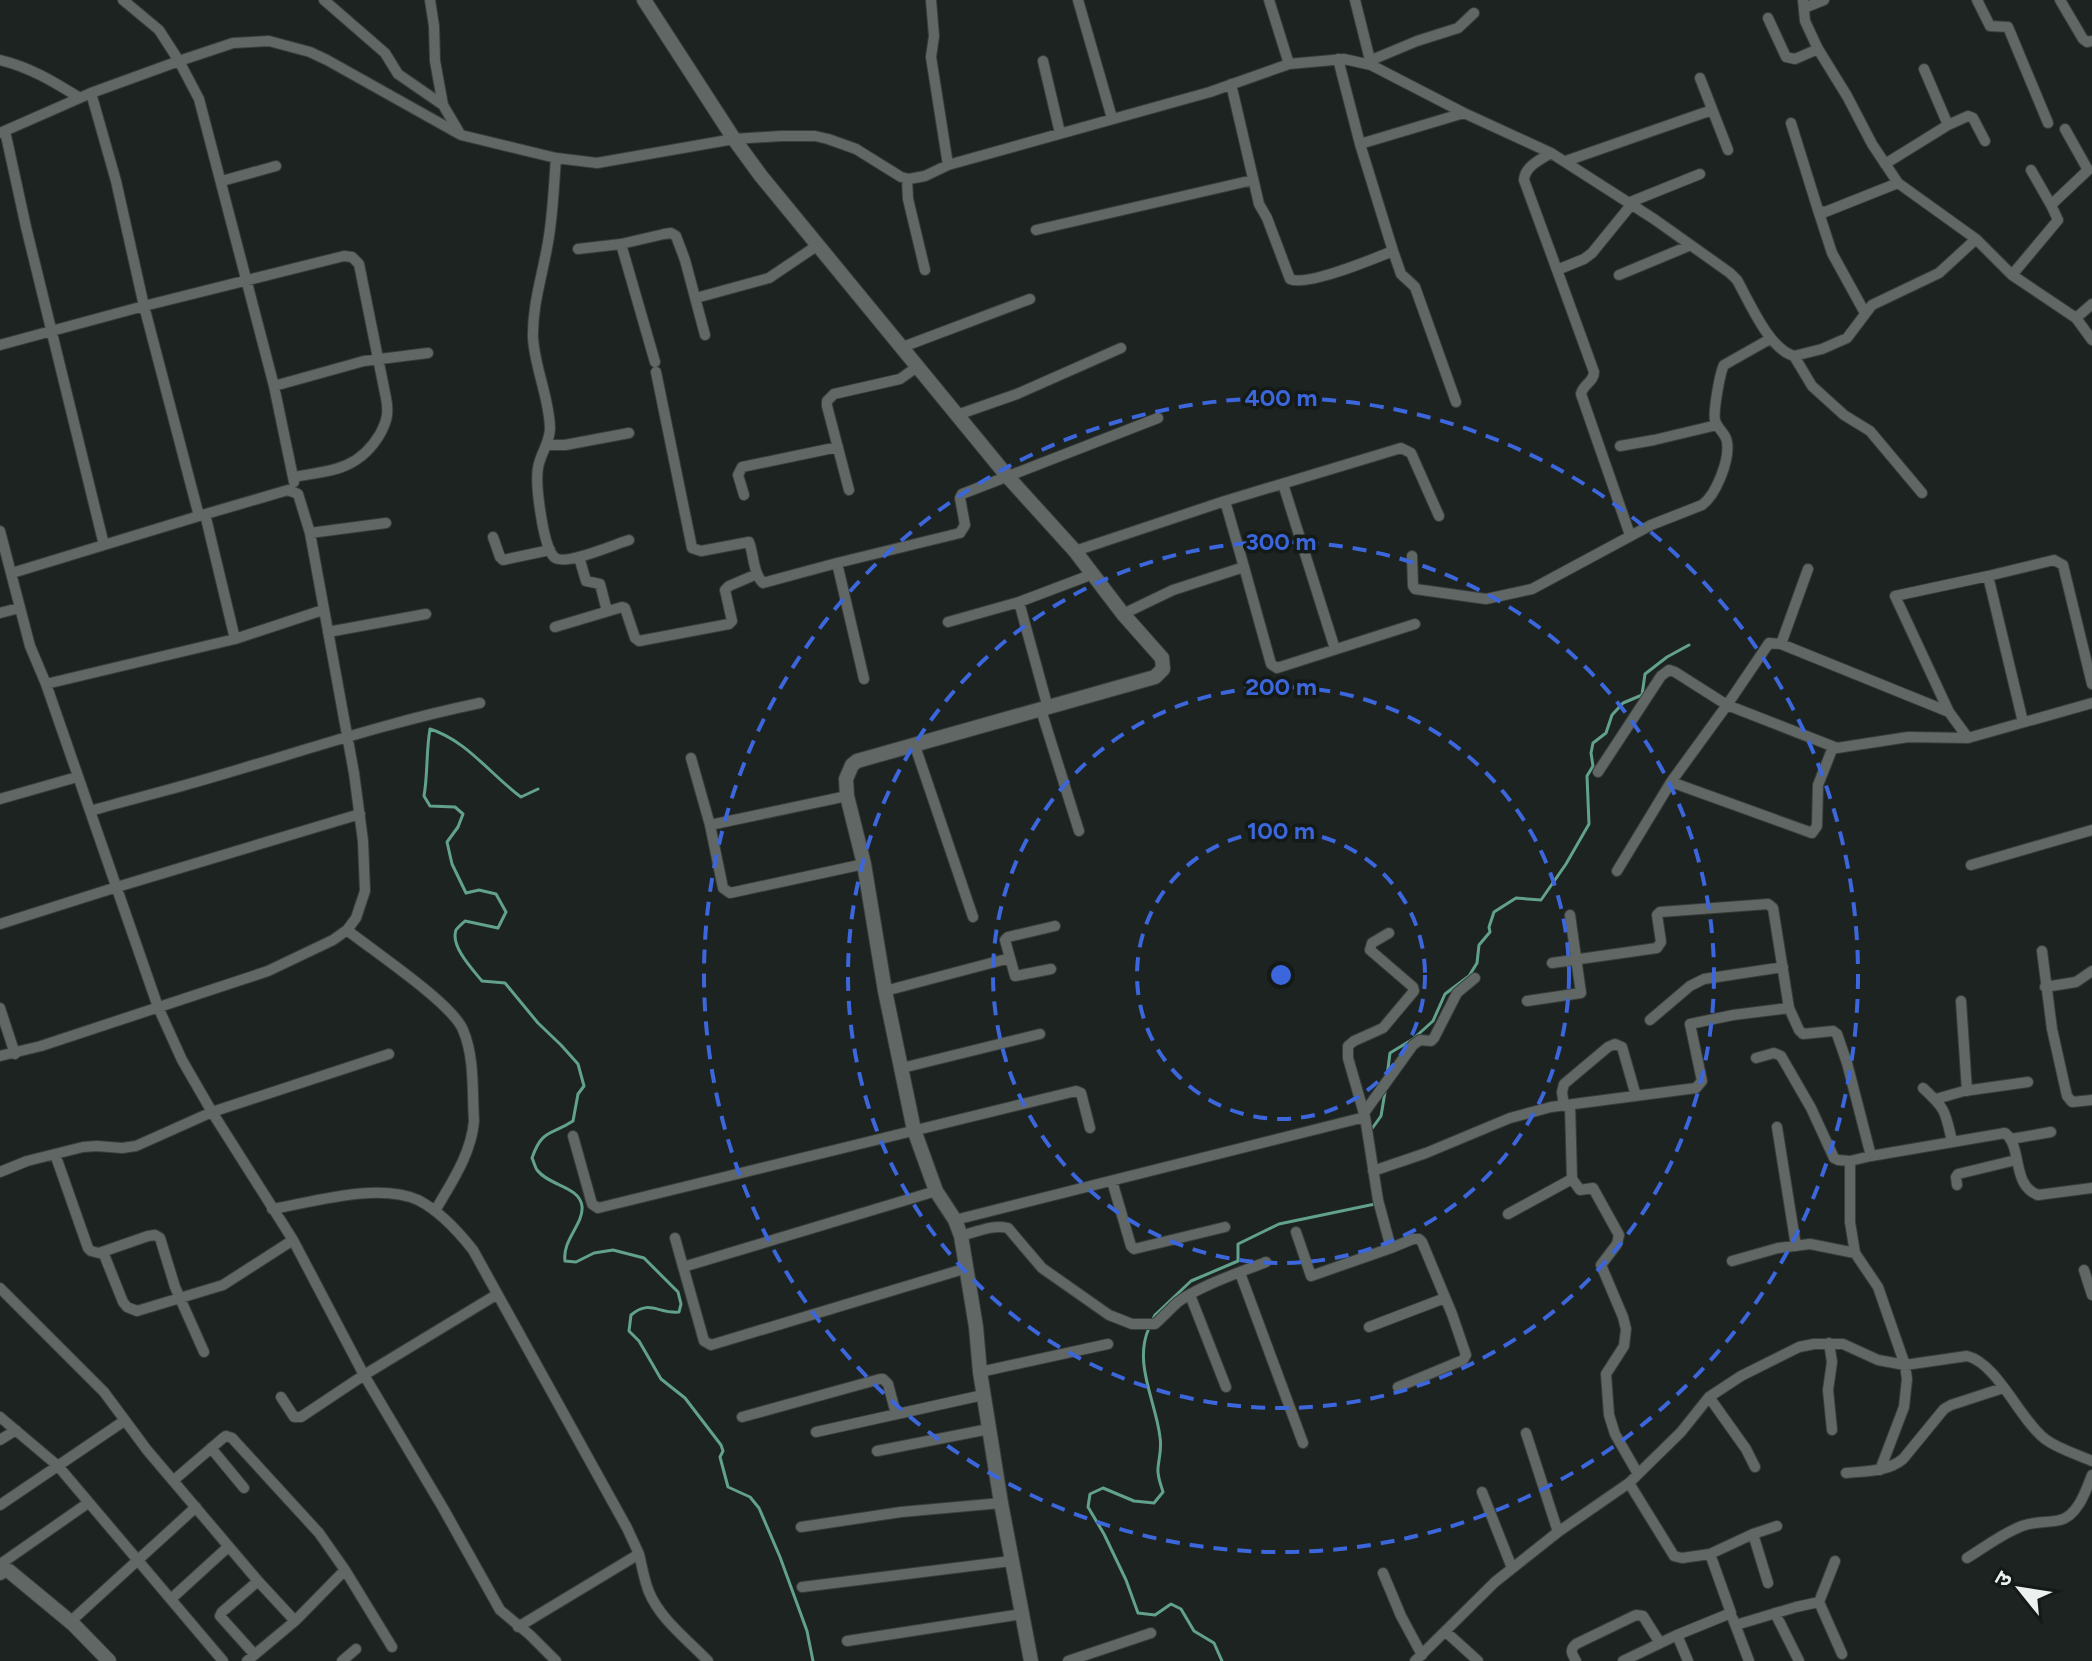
<svg xmlns="http://www.w3.org/2000/svg" width="2092" height="1661" viewBox="0 0 2092 1661" font-family="Figtree,'Noto Sans Devanagari',sans-serif">
	<style>
		.lines { fill: none; stroke-linecap: round; stroke-linejoin: round }
		.stream { stroke: #62a18d; stroke-width: 3 }
		.minor-casing { stroke: #393e3c; stroke-width: 12 }
		.secondary-casing { stroke: #393e3c; stroke-width: 16 }
		.minor { stroke: #606764; stroke-width: 10 }
		.secondary { stroke: #606764; stroke-width: 14 }
		.ring { fill: none; stroke: #3c66db; stroke-width: 4; stroke-dasharray: 14 10 }
		.centre { fill: #3c66db; stroke: #141a17; stroke-width: 4 }
		.ring-label { font-size: 24px; text-anchor: middle; font-weight: bold; fill: #3c66db; stroke: #141a17; stroke-width: 7; stroke-linejoin: round; paint-order: stroke }
	</style>
	<rect width="100%" height="100%" fill="#1d2320"/>
	<g class="lines">
		<path class="stream" d="M538,789L521,797C491,775 466,740 430,729C426,751 428,773 424,796L430,806L455,807L463,814L458,827L447,842L452,864L466,893L479,890L496,894L506,912L498,928L465,921C464,922 457,928 456,930C450,946 473,970 482,981L505,983L538,1023L561,1045L578,1064L584,1086L578,1094L573,1121C550,1136 542,1129 532,1158C534,1162 535,1167 537,1170C549,1186 579,1186 582,1206C584,1224 562,1240 565,1261L576,1262L594,1253L613,1250L644,1258L678,1292L681,1304L679,1312C658,1314 650,1299 631,1315L629,1331L639,1341L661,1379L685,1398L721,1445L723,1451L720,1457L728,1487L750,1497L759,1508L780,1557L807,1631L813,1661
			M1387,1076L1390,1053L1413,1039L1433,1021L1445,994L1469,976L1477,963L1479,945L1490,932L1489,927L1494,912L1516,898L1541,900L1566,864L1589,824L1587,776L1593,766L1591,753L1593,743L1606,733L1612,715L1623,703L1642,695L1645,674L1667,657L1689,645
			M1371,1133V1130L1381,1116L1385,1092
			M1152,1321L1155,1315L1191,1281L1238,1261V1244L1279,1224L1375,1204
			M1149,1328C1133,1363 1156,1402 1160,1437C1162,1449 1159,1457 1158,1468C1157,1476 1161,1485 1163,1492L1154,1503L1134,1501L1103,1488L1090,1494L1088,1507L1104,1534L1126,1580L1138,1613L1155,1615L1171,1604L1181,1609L1194,1631L1214,1643L1222,1661"/>
		<g class="minor-casing">
			<path id="minor" d="M123,0L159,30L179,61L199,99L274,386L294,482
				M324,0L385,53L398,74L443,105
				M430,0L434,26L435,61L443,105L459,132
				M931,0L934,36L931,57L948,165
				M1078,0L1112,118
				M1269,0L1289,64
				M1355,0L1371,64
				M1803,0L1805,21L1818,49L1847,96L1872,144L1898,183L1976,239L2012,275L2076,318L2092,340
				M1977,0L1990,26L2008,27L2048,123
				M2060,0L2083,39L2087,42L2092,41
				M1804,8L1824,0
				M1768,18L1786,57L1795,59L1818,49
				M0,60C30,67 54,82 80,98
				M1043,61L1060,133
				M1369,61L1417,41L1458,28L1474,13
				M1924,69L1948,125
				M1700,78L1728,150
				M1231,84L1259,204L1267,218L1290,279C1306,287 1373,259 1393,251L1360,144L1338,59
				M91,93L116,181L144,306L344,256L352,257L359,264L386,398C389,413 387,421 380,434C359,470 330,471 293,477
				M1791,123L1818,210L1825,212L1898,183
				M5,131L26,227L104,545
				M0,133L91,93L179,61L233,43L269,41L310,52L327,60L461,135L556,158L597,163L734,139L781,136H815L828,139L856,149L901,177L909,179L925,176L948,165L1210,92L1289,64L1344,59L1371,65L1464,113L1551,153L1654,219L1730,273L1737,280C1750,303 1769,349 1794,356L1822,349L1847,338L1872,305L1939,273L1976,239
				M1360,144L1464,113
				M1551,153C1540,160 1525,166 1524,180L1557,270L1584,259L1592,253L1631,205
				M556,158C554,184 553,211 549,236C544,271 532,303 533,338C535,369 549,397 550,428C550,443 540,454 538,468C535,484 543,546 554,557C564,567 615,544 629,540
				M1566,161L1712,110
				M1885,164L1948,125L1968,116L1973,118L1985,141
				M2031,170L2051,205
				M907,179L908,199L925,270
				M222,181L276,166
				M1628,203L1700,174
				M1818,210L1832,253L1865,313
				M1036,230L1253,180
				M621,244L655,362
				M578,249L621,244L664,234L671,233L676,236L685,260L705,335
				M1393,251L1401,274L1415,287L1456,402
				M1557,270L1594,372C1594,382 1583,384 1581,394L1630,535
				M1619,275L1691,245
				M2012,275L2058,220L2051,205L2088,170L2065,129
				M696,298L769,278L818,245
				M2076,318L2092,304
				M0,345L144,306L199,516L288,490L298,494L310,533L354,773L363,841L365,891L356,918L347,930L333,940L268,971L41,1046L0,1056
				M900,348L1030,299
				M1794,356L1812,386L1844,415L1870,431L1922,493
				M656,372L692,548L701,551L749,542C754,555 753,573 763,583L837,563L960,533L965,525L960,498L962,494L1158,418
				M274,386L364,361L428,353
				M957,415L1017,394L1121,348
				M547,445H565L629,433
				M1620,446L1654,440L1717,425
				M1283,484L1335,649
				M849,490L827,406V401L834,394L900,379L917,367
				M744,495L738,475L742,467L838,447
				M1225,501L1401,448L1411,453L1439,516
				M205,514L235,639
				M0,531L30,646L46,684L158,1007L182,1060L212,1112L293,1240L364,1375L443,1508L500,1610L530,1635L556,1661
				M310,533L386,523
				M493,537L500,557L503,560L550,550
				M1075,551L1225,501L1244,567L1173,590L1123,614
				M1412,556L1413,586L1415,589L1486,599L1532,589L1651,525L1702,505C1716,495 1730,460 1727,442C1726,433 1717,429 1715,420C1713,412 1720,372 1724,365L1770,339
				M579,557L586,581L600,584L607,611
				M837,563L864,679
				M1244,567L1271,664L1277,668L1415,624
				M12,573L199,516
				M1019,602L1048,708
				M0,613L19,608
				M948,622L1019,602L1093,574
				M555,627L622,607L625,608L635,638L639,641L729,624L732,621L725,590L729,586L757,574
				M328,632L426,614
				M1781,644L1808,569
				M46,684L235,639L323,610
				M1041,710L1079,831
				M1949,712L1895,596L1988,576
				M2023,722L1988,576L2054,560L2063,565L2092,684
				M915,746L973,917
				M691,758L710,825L847,796
				M1598,772L1661,676L1669,670L1675,672L1727,705L1837,748L1908,737L1968,738L2092,703
				M1671,782L1812,833L1817,826L1818,785L1833,747
				M0,799L77,777
				M90,811C125,801 161,792 196,782C291,755 383,723 480,703
				M710,825L723,888L730,893L864,864
				M1971,865L2092,830
				M1617,871L1671,782L1727,705L1769,643L1781,644L1949,712L1968,738
				M0,924L117,887L360,814
				M347,930C372,950 453,1004 463,1030C475,1058 472,1092 474,1121C471,1155 451,1183 435,1211
				M2042,951L2052,1029L2067,1096L2072,1102L2092,1100
				M1552,963L1657,948L1661,942L1657,915L1660,912L1768,904L1773,908L1789,1008
				M1051,969L1015,976L1005,940L1008,937L1055,926
				M2045,987L2076,982L2092,971
				M885,991L1010,958
				M1527,1001L1581,993L1570,915
				M1961,1001L1967,1091
				M0,1008L15,1054
				M1650,1020L1690,986L1704,979L1783,967
				M1756,1058L1774,1053L1781,1056L1811,1108L1834,1158L1838,1160L1850,1161
				M902,1068L1040,1034
				M1923,1088C1946,1109 1945,1111 1952,1141
				M1936,1099L1964,1091L2028,1082
				M1564,1106L1562,1092L1564,1084L1608,1047L1615,1044L1622,1047L1636,1096
				M1364,1113L1413,1045L1420,1040L1431,1041L1434,1038L1457,993L1475,978
				M1365,1117L1378,1200L1391,1248L1413,1239H1419L1422,1242L1452,1314L1466,1355L1463,1360L1398,1387
				M1777,1127L1796,1246
				M573,1136L592,1204L598,1208L1076,1091L1081,1093L1090,1128
				M2011,1139L2051,1132
				M55,1154L88,1248L91,1251L99,1253L148,1236L155,1235L160,1238L175,1287L204,1352
				M1373,1171L1426,1153L1510,1118L1551,1107L1696,1088L1702,1081L1690,1024L1733,1015L1789,1008L1799,1030L1803,1034L1833,1031L1837,1034L1847,1063L1871,1156
				M0,1172L27,1161L83,1147L97,1146L122,1148L136,1146L212,1112L389,1054
				M1572,1179L1580,1190L1593,1188L1619,1235L1617,1244L1601,1265L1623,1317L1626,1329L1624,1346L1606,1374L1609,1415L1615,1434L1638,1474
				M1112,1181L1131,1246L1134,1249L1225,1227
				M1957,1185L1956,1177L1958,1174L2016,1160
				M272,1209C313,1202 379,1182 418,1200C440,1211 458,1231 473,1250L627,1528L639,1554L518,1627
				M1508,1214L1572,1179L1570,1105
				M955,1220L1365,1117L1348,1058V1046L1354,1041L1383,1028L1414,991L1413,987L1370,950L1372,943L1389,933
				M1296,1232L1311,1276L1391,1248
				M961,1236C976,1232 993,1224 1008,1228L1042,1268L1109,1315L1132,1324H1155C1163,1317 1170,1309 1178,1302C1199,1286 1241,1272 1266,1262
				M675,1238L704,1341L711,1345L967,1268
				M103,1252L123,1302L127,1307L137,1311L223,1285L293,1240
				M1732,1261L1778,1248L1810,1244L1855,1253
				M683,1267L936,1191
				M2084,1270L2092,1295
				M1240,1273L1303,1443
				M0,1288L104,1392L147,1450L258,1581L295,1621L247,1661
				M1190,1295L1226,1387
				M1369,1327L1445,1298
				M1829,1343L1832,1362L1828,1390L1832,1430
				M980,1372L1108,1344
				M281,1397L294,1417H301L364,1375L496,1295
				M1709,1397L1746,1449L1755,1467
				M0,1417L58,1466L223,1661
				M742,1417L880,1379H883L888,1384L896,1414
				M816,1432L983,1395
				M1526,1433L1558,1532
				M0,1440L16,1430
				M211,1448L244,1488
				M877,1451L989,1429
				M1880,1470L1904,1407L1907,1379L1905,1365L1878,1287L1855,1253L1850,1222V1161L1871,1156L2005,1133C2023,1147 2011,1185 2038,1195L2092,1188
				M1846,1473C1866,1471 1887,1472 1903,1459L1944,1409L1951,1405L2003,1388
				M174,1480L223,1438L226,1436L232,1438L319,1533L345,1570L392,1647
				M1482,1492L1512,1568
				M0,1505L124,1421
				M801,1527L901,1512L1001,1503
				M1753,1534L1777,1526
				M639,1554C642,1566 644,1580 649,1592C660,1619 688,1640 708,1661
				M1710,1554L1753,1534L1768,1583
				M1967,1558C1985,1547 2003,1533 2022,1526C2035,1521 2048,1523 2060,1520C2078,1516 2086,1490 2092,1475
				M2,1563L88,1503
				M1383,1573L1401,1616L1422,1655
				M802,1587L1011,1561
				M171,1599L228,1547
				M1819,1602L1842,1654
				M1775,1613L1799,1661
				M1733,1619L1749,1661
				M295,1621L345,1570
				M70,1622L196,1507
				M1736,1625L1796,1607L1819,1602L1835,1561
				M1446,1632L1478,1661
				M1677,1635L1688,1661
				M847,1641L1022,1614
				M254,1654L220,1616L222,1612L258,1581
				M342,1661L356,1649
				M1068,1661L1151,1633
				M1415,1661L1495,1582L1558,1532L1629,1483L1681,1432L1709,1397L1741,1376L1799,1347L1814,1344H1843L1878,1360L1905,1365L1967,1356C1997,1363 2020,1420 2045,1439C2058,1449 2077,1454 2092,1461
				M1576,1661C1572,1654 1569,1650 1576,1644L1636,1615L1643,1616L1660,1643
				M1623,1661L1677,1635L1731,1613L1710,1554L1682,1558L1674,1556L1629,1483"/>
		</g>
		<g class="secondary-casing">
			<path id="secondary" d="M644,0L734,139L761,176L1008,477L1075,551L1123,614L1162,658L1163,669L1155,677L857,761L852,765L846,779L847,796L864,864L885,991L914,1130L936,1191L955,1220L961,1236L976,1327L980,1372L1001,1503L1031,1661
				M0,1573L4,1570L9,1571L73,1624L109,1661"/>
		</g>
		<use href="#minor" class="minor"/>
		<use href="#secondary" class="secondary"/>
	</g>
	<g class="ring">
		<circle cx="1281" cy="975" r="144"/>
		<circle cx="1281" cy="975" r="288"/>
		<circle cx="1281" cy="975" r="433"/>
		<circle cx="1281" cy="975" r="577"/>
	</g>
	<circle cx="1281" cy="975" r="12" class="centre"/>
	<g class="ring-label">
		<text x="1281" y="406">400 m</text>
		<text x="1281" y="550">300 m</text>
		<text x="1281" y="695">200 m</text>
		<text x="1281" y="839">100 m</text>
	</g>
	<g transform="translate(2020 1589) rotate(300)" stroke="#141a17" stroke-width="6" paint-order="stroke">
	<path d="M0-6L14 30L0 20L-14 30Z" fill="#ecf0ee"/>
	<text y="-12" font-size="22" font-weight="bold" text-anchor="middle" fill="#ecf0ee">उ</text>
	</g>
</svg>
